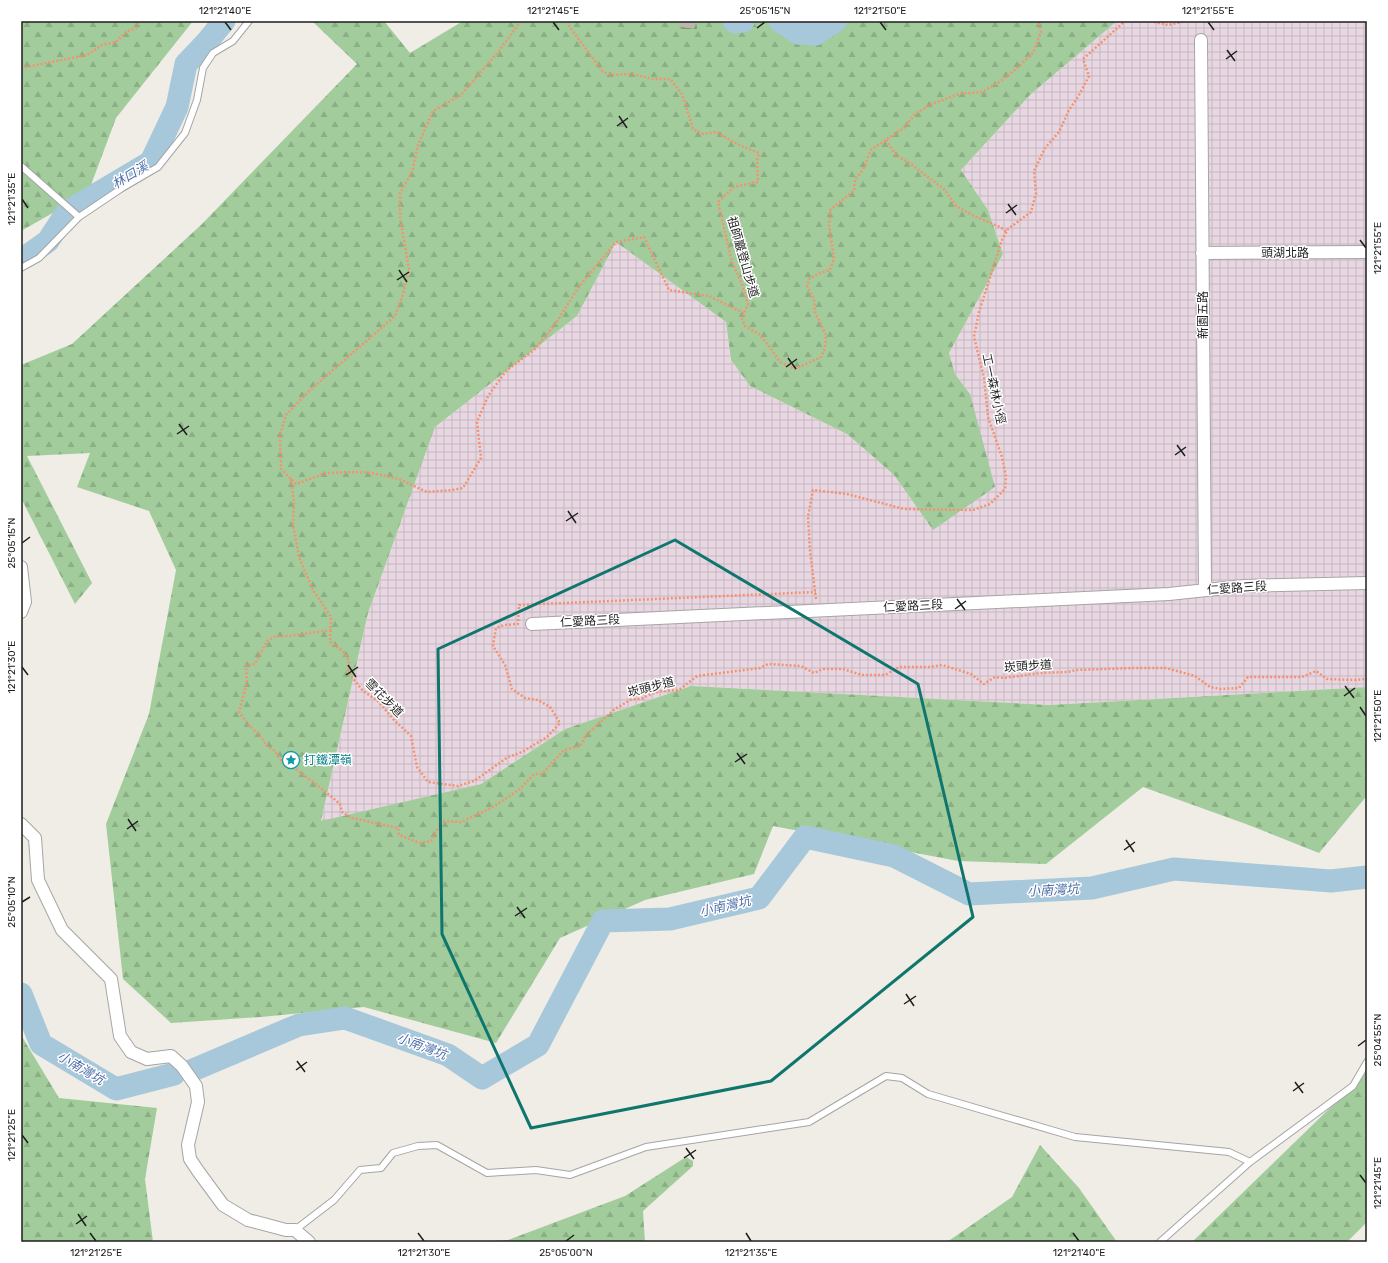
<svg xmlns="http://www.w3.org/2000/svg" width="1388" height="1263" viewBox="0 0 1388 1263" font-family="Rubik,'Noto Sans TC',sans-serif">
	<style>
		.industrial { fill: url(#industrial-grid) }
		.forest { fill: url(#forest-firs) }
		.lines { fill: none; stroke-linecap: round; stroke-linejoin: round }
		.river { stroke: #a7c7db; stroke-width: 23 }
		.building { fill: #bbb6ae; stroke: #c0b6a8; filter: url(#shadow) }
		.lane-casing { stroke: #a5a5a5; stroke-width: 8 }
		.street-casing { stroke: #a5a5a5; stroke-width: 14 }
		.path { stroke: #f49270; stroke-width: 2.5; stroke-dasharray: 2 2; stroke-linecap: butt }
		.lane { stroke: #fff; stroke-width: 6 }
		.street { stroke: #fff; stroke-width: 12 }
		.marked { fill: none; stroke: #0f766e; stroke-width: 3; stroke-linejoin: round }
		.ticks { fill: none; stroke: #1e1e1e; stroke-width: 1.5 }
		.labels { text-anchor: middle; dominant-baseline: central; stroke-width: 3; stroke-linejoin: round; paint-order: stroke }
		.street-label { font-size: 12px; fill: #1e1e1e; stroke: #fff }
		.culture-label { font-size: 12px; fill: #0d838f; stroke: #fff; text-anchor: start }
		.water-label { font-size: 13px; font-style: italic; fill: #4e6eaa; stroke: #fff }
		.neatline { fill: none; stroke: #1e1e1e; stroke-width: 1.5 }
		.ticks-label { font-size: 10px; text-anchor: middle; fill: #1e1e1e }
	</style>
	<defs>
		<pattern id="industrial-grid" width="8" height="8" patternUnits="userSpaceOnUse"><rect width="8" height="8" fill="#e8d7e2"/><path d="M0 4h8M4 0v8" fill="none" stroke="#c7b8c1"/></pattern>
		<pattern id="forest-firs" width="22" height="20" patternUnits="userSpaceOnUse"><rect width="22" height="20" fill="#a2cc9b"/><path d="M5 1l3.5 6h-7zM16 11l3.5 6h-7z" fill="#8baf85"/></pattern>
		<filter id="shadow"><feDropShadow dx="2.5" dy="4.5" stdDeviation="1" flood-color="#0004"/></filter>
	</defs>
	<rect width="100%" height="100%" fill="#efede5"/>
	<path class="industrial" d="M1117,21H1367V687L1049,705L691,686L565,729L481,784L321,822L368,613L435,427L577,316L616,242L726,322L731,360L750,386L847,434L894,475L933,530L970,394L955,374L949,353L1003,254L988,210L961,170L1030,95Z"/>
	<path class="forest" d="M21,21H193L116,118L88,193L21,231Z
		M312,21H384L410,53L463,21H1117L1030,95L961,170L988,210L1003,254L949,353L955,374L970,394L995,487L933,530L894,475L847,434L750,386L731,360L726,322L616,242L577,316L435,427L368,613L321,821L481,784L565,729L691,686L1049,705L1367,687V795L1365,798L1319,853L1246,824L1143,787L1046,864L958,861L773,826L754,874L645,900L560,938L496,1043L364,1007L261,1017L171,1023L123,979L106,824L149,714L176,570L149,511L77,487L90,453L27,456L92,583L75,604L21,498V365L72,344L202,224L357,64Z
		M21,1035L59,1098L157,1108L145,1179L153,1242H21Z
		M1367,1072V1222L1347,1242H1192Z
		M1040,1145L1079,1188L1117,1242H947L1012,1197Z
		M686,1157L693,1161V1166L643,1211L645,1242H477L508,1240L625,1196Z"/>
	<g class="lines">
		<path class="river" d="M734,21L737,22L743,21
			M780,21L798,33L815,34L835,21
			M21,258L27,256L48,241L67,212L151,162L177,107L186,64L206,43L224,21
			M21,994L41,1044L116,1089L174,1074
			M193,1070L299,1025L345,1018L448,1055L482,1078L538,1045L603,921L670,919L759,898L805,837L894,856L969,894L1092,888L1174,869L1331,881L1367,877"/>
	</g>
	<path class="building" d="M679,21H695L694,28L679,26Z"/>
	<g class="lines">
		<g class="lane-casing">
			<path id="lane" d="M21,166L79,217
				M21,268L39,258L79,217L122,188L158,167L185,133L197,100L203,68L213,53L233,41L249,21
				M295,1230L334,1200L360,1170L381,1168L393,1153L418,1146L437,1145L487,1173L536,1170L570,1175L646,1147L809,1122L886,1076L902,1078L928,1094L1075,1137L1229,1152L1250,1162
				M1160,1242L1250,1162L1353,1086L1367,1062"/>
		</g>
		<g class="street-casing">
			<path id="street" d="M1201,40L1205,590
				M1202,253L1367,252
				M21,567L25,602L21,612
				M532,624L1169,594L1244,586L1367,583
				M21,824L35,838L38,880L62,930L111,979L120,1036L131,1052L147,1059L171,1056L182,1066L196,1086L198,1102L188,1145L190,1159L198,1171L223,1205L248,1220L286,1230H295L309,1242"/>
		</g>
		<path class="path" d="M521,21L499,51L461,95L433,111L418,145L412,172L400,193V217L409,269L403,294L395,316L309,391L286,415L280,435L281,469L296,484L326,473L353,472L372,473L399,479L427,492L452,490L463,488L481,458L477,422L488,396L506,371L535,349L556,323L578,288L616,242L644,237L669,290L709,296L744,313
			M569,21V26L603,72L612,75L633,74L652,79H670L682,94L693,129L703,134L716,132L739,145L759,153L757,160L758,182L734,187L718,202L732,262L742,284L748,304L742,319L745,326L759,334L769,346L780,362L795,369L821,357L825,348L826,335L815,312L814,299L807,287L809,279L820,273L830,270L834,259L829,225L831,209L854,191L855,179L863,170L871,150L905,127L915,114L932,104L959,94L982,92L1001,81L1017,68L1033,53L1041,32L1038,21
			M1150,21L1168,25L1186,21
			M21,68L87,55L102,45L116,42L126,32L136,28L139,21
			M886,140L896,155L911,164L945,190L956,206L974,216L1000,227L1007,232
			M291,479L294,502L293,524L299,557L313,590L331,617L330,642L343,651L349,661L348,672L363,691L378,701L394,720L411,736L417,767L428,782L458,786L474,781L508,757L522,752L547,737L560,723L550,707L538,700L525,698L512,689L505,665L493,646L496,628L504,625L518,624L519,605L816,592
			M816,599L810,551L808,517L813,490L847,494L904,509L973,510L990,504L1005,489L1006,477L1002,457L988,417L984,378L974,337L979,312L1002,240L1008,229L1031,212L1036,193L1034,171L1045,148L1059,132L1069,110L1078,97L1089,76L1083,59L1125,21
			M331,630L289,636H276L267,641L255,664L246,665L247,682L239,712L248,724L260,736L267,746L275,751L285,766L293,767L321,788L340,804L342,812L352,818L398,828L399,835L420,843L431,841L442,821L461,822L493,807L520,789L534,774H542L564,750L580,746L586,735L615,709L632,699H641L651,694L661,691L679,690L697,676L760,668L768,664L801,666L814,673L823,669H843L862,675H885L899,667H930L942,665L971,674L984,684L995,677L1004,678L1040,673L1067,672L1076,670L1132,668H1166L1195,676L1210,687L1220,689L1239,688L1248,677H1302L1316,671L1327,679L1354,680L1367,679"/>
		<use href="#lane" class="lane"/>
		<use href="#street" class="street"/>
	</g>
	<path class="marked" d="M675,540L918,684L973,917L771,1081L531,1128L442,934L438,649Z"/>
	<path class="ticks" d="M225,22L231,30M553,22L559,30M880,22L886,30M1208,22L1214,30M757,28L765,22M1227,50L1235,61M1226,59L1237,51M619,116L627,128M617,126L628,118M22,199L28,208M1008,204L1016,215M1006,213L1017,205M1360,240L1366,248M399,270L407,282M397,280L409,272M788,358L796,369M786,367L797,359M179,424L187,435M177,434L189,426M1177,445L1185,456M1175,455L1186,447M568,511L576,523M566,521L578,513M22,543L30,537M957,599L965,610M955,609L966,601M348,665L356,677M22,667L28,675M346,675L358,667M1345,686L1354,698M1344,696L1355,688M1360,707L1366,716M737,753L745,764M735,762L747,754M128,819L136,831M127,829L138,821M1126,840L1134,852M1124,850L1135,842M22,902L30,897M517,907L525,918M515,916L527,908M906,994L914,1006M904,1004L916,996M1358,1046L1366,1040M297,1061L305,1072M296,1070L307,1062M1295,1082L1303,1093M1293,1091L1304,1083M22,1135L28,1143M686,1148L694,1159M684,1158L696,1150M1360,1175L1366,1183M78,1214L86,1226M76,1224L87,1216M90,1233L96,1241M418,1233L424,1241M746,1233L751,1241M1073,1233L1079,1241M566,1241L574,1235"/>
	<defs>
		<g id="sight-ring" transform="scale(0.9)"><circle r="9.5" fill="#fff" stroke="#0f9aa8" stroke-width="1.5"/><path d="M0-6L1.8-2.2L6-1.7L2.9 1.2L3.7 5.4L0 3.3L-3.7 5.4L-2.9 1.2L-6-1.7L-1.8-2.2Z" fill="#0f9aa8"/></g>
	</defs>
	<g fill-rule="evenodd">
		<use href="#sight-ring" x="291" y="760"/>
	</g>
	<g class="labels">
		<g class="street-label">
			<text x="1285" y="253">頭湖北路</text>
			<text transform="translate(743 257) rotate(74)">祖師巖登山步道</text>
			<text transform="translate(1203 315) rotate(-90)">新園五路</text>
			<text transform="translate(994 389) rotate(78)">工一森林小徑</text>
			<text transform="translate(1237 588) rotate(-4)">仁愛路三段</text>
			<text transform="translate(913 606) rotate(-3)">仁愛路三段</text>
			<text transform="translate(590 621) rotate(-3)">仁愛路三段</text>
			<text transform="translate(1028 666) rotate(-4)">崁頭步道</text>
			<text transform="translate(651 687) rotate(-14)">崁頭步道</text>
			<text transform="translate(384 698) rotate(45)">雪花步道</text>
		</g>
		<g class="culture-label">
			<text x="304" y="760">打鐵潭嶺</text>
		</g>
		<g class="water-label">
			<text transform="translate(130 175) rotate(-31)">林口溪</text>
			<text transform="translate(1053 890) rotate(-3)">小南灣坑</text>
			<text transform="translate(725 906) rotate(-13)">小南灣坑</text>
			<text transform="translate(422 1046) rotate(21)">小南灣坑</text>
			<text transform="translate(81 1068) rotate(31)">小南灣坑</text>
		</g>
	</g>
	<rect width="1388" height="1263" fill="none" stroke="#ffffff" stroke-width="44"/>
	<rect x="22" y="22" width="1344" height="1219" class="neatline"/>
	<g class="ticks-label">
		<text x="225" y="14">121°21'40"E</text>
		<text x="553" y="14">121°21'45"E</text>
		<text x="765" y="14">25°05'15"N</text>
		<text x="880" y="14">121°21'50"E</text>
		<text x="1208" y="14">121°21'55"E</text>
		<text transform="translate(11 199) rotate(-90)" y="4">121°21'35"E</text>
		<text transform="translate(1377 248) rotate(-90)" y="4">121°21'55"E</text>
		<text transform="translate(11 543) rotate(-90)" y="4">25°05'15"N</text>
		<text transform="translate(11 667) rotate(-90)" y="4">121°21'30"E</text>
		<text transform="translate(1377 716) rotate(-90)" y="4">121°21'50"E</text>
		<text transform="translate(11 902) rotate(-90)" y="4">25°05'10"N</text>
		<text transform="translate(1377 1040) rotate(-90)" y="4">25°04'55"N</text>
		<text transform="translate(11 1135) rotate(-90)" y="4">121°21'25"E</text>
		<text transform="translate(1377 1183) rotate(-90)" y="4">121°21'45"E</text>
		<text x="96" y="1256">121°21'25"E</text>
		<text x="424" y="1256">121°21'30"E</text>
		<text x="566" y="1256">25°05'00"N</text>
		<text x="751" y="1256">121°21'35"E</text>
		<text x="1079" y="1256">121°21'40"E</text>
	</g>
</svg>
